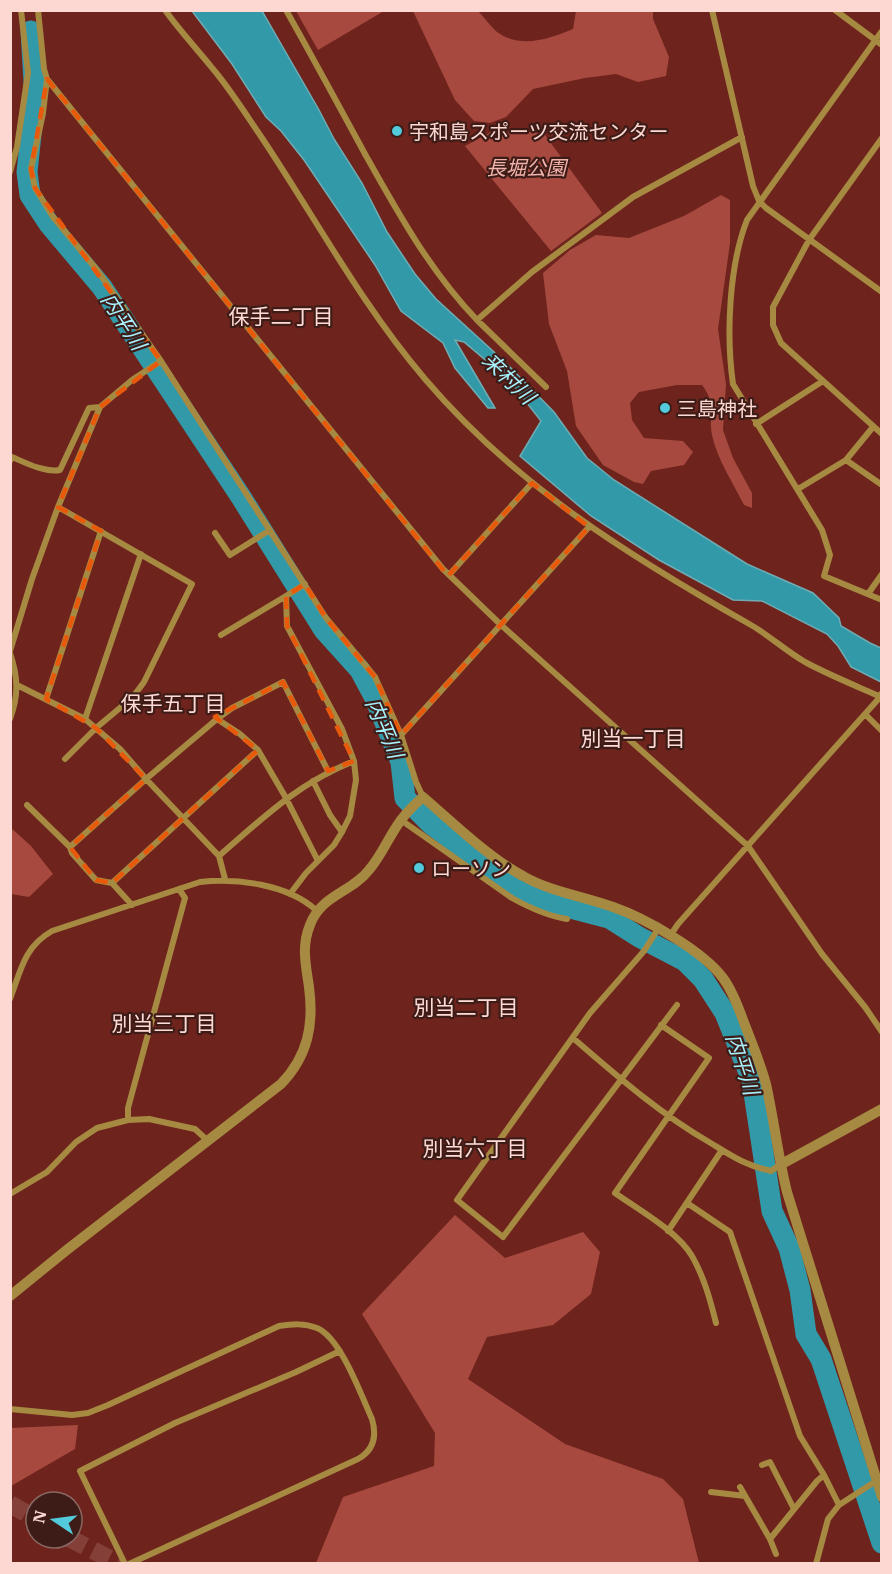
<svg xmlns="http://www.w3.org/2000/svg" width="892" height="1574" viewBox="0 0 892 1574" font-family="'IBM Plex Serif','Noto Sans JP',serif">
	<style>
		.green { fill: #a7493e }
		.water { fill: #3299a8; stroke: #6facb4; stroke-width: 1.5 }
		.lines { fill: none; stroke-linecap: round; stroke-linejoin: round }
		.river { stroke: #3299a8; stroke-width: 21 }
		.motorway-tunnel { stroke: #833f38; stroke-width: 18; stroke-dasharray: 18 9; stroke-linecap: butt }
		.minor { stroke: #a68a42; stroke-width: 6 }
		.tertiary { stroke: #a68a42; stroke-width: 10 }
		.marked { fill: none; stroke: #e8590c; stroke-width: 4.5; stroke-dasharray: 12 8; stroke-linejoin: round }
		.poi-dot { fill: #53cadc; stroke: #3d1c18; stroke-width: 2 }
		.labels { text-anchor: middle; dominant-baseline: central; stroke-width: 4.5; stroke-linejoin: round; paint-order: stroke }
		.poi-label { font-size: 20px; fill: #fdd7d1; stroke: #3d1c18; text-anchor: start }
		.park-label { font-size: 20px; font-style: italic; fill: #f2b3aa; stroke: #3d1c18 }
		.neighbourhood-label { font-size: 21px; fill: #ffdad4; stroke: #3d1c18 }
		.water-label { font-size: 21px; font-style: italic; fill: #a7f1fd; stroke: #3d1c18 }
	</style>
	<rect width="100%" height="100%" fill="#6e241d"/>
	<path class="green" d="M296,11H384L318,50Z
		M413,11H478C484,17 490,26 497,32C521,49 549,39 573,29L576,11H653V19L669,57L666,76L638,82L616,74L585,78L533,89L506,117L490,123L474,121L455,100Z
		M491,132H533L545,135L602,213L551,251L465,146Z
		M721,195L730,200V243L718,329L726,384L723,430L733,458L752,493V508L744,505C733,483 717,459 712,435C708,413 717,405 702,385H677L639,392L630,403L632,420L644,438L683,441L693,452L684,465L651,471L643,484L634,482L603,465L576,426L567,371L549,324L543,273L570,250L596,235L629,238L684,216Z
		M10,827L31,846L53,874L29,897L11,894Z
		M455,1215L505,1258L583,1232L600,1252L591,1294L553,1325L487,1337L468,1379L565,1444L663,1479L683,1499L699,1563H316L343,1497L434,1466L435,1433L362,1314Z
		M78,1425L75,1449L11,1486V1428Z"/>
	<path class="water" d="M192,11H262L319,110L334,139L362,183L387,232L415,274L436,299L505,362L554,412L587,458L614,480L747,564L813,593L839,618L841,626L870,643L881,648V682L851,667L838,646L827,634L762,601L733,600L659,560L591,516L520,456L541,421L509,380L464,342L455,340L495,408H488L455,368L443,343L401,311L375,265L304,160L281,131L266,117L232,64Z"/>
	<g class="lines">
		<path class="river" d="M31,31L35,97L27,172L30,195L49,224L102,287L241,497L324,630L360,670L375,698L401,762L405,798L431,824L515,887L544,901L609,918L639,937L685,961L703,979L725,1013L752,1080L772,1211L789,1248L800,1290L806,1334L821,1359L882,1543"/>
		<path class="motorway-tunnel" d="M10,1504L36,1519
			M69,1538L120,1564"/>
		<path class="minor" d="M38,10L44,69L47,79L443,569L500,624L748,846L822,954L865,1007L882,1032
			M165,10C180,31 197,49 213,69C230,89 245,113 260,135C315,217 361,304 425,379C516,486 629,556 751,625C770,636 786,651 805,662C829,675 854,685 879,696L882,693
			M286,10C313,58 339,106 365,154C398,213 430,271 477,320
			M712,10L753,186L759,201L766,208L882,292
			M835,10L882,45
			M882,31L747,220C729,266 726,335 733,384L822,530L830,555L824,576L882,600
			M47,79L43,113L31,169L35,188L53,217L97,270L161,361L326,618L375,677L401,735L416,782L423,797
			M882,138L809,240L773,307V325L781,343L882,434
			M10,172L17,147L28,73L21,10
			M546,387L477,320L532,272L633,197L742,137
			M756,424L823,381
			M846,460L882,485
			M10,461L12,457C26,463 45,473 60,470L89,408L100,407
			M798,489L846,460L873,427
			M58,507L192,584L144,682L133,697L96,728L65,759
			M215,533L230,555L270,530
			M449,575L532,483
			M868,594L882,574
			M221,635L286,596
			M10,651L32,579L58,507L100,407L132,380L161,361
			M10,653C18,677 19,695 10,719
			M17,685L85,719L120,749L146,779L70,847
			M46,699L101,531
			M865,714L882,731
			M85,719L141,554
			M217,719L232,708L283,682L328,771
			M401,735L589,527
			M313,781L330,815L342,832
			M27,805L70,847L72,853L96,880L112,883L132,905
			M401,820L512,898C530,908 547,916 567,919
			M219,856C264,817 297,784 354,761
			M225,879L219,856L146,779L217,719L240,734L258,750
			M112,883L258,750L286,798L318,861
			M290,894L306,873L334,845L342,832L350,816L356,780L354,761L342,729L287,626L286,596L305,584
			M658,929L644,951L590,1013L457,1200L503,1237L677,1005
			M670,936L678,924L881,696
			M10,999C21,970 24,947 52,931L200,882C237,878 287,884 316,910
			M661,1025L709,1058L615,1193C639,1210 677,1231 692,1256C704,1277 710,1299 716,1323
			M573,1038C616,1075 659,1113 709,1142C732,1156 744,1165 771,1171L780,1165
			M128,1120V1108L185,898L179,889
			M10,1194L47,1172L76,1142L97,1128L128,1120L149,1119L195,1129L207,1140
			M687,1203L730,1232L800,1436L824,1475L817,1481L770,1539
			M668,1231L722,1150
			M10,1409L72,1415L88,1413L108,1405L279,1326C293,1324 304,1323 317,1328C341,1338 361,1395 372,1419C377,1436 374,1450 358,1459L129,1564
			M762,1465L770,1462L794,1509
			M824,1475L839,1505L876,1481
			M740,1487L770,1539L776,1554
			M711,1492L745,1496
			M125,1564L80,1471L175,1423L296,1372L340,1351
			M816,1564L828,1519L839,1505"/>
		<path class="tertiary" d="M780,1165L882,1109
			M10,1296L68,1249L281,1084C308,1056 314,1025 309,987C306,965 301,947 310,925C321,895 351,893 369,870C382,855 389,836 401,820C407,812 415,804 423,797C452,822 489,858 523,876C551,892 583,896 613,907C645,918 703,951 723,978C732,990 738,1006 743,1020C751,1041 760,1062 766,1084C774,1120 778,1156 787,1192L882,1497"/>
	</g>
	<path class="marked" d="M47,79L448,576L532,483L589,527L401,735L375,677L326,618L305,584L286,596L287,626L354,761L328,771L283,682L215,717L258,750L112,883L96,880L70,847L146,779L96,728L46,699L101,531L58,507L100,407L161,361L35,188L31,169Z"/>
	<g class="poi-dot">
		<circle cx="397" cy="131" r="6"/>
		<circle cx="665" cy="408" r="6"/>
		<circle cx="419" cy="868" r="6"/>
	</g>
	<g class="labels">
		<g class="poi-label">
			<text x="409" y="131">宇和島スポーツ交流センター</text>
			<text x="677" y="408">三島神社</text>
			<text x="431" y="868">ローソン</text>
		</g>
		<g class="park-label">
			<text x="526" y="167">長堀公園</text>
		</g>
		<g class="neighbourhood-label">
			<text x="281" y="316">保手二丁目</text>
			<text x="173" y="703">保手五丁目</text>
			<text x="633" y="738">別当一丁目</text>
			<text x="466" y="1007">別当二丁目</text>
			<text x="164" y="1023">別当三丁目</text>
			<text x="475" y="1148">別当六丁目</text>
		</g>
		<g class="water-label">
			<text transform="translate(124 321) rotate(57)">内平川</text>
			<text transform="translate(509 378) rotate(44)">来村川</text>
			<text transform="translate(385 728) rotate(67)">内平川</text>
			<text transform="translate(743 1064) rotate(72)">内平川</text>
		</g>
	</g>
	<rect width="892" height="1574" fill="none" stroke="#fdd7d1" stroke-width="24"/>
	<g transform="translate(54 1520) rotate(283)"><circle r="28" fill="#3d1c18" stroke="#8a6762" stroke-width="1.5"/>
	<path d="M0-4.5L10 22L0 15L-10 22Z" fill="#53cadc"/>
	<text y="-9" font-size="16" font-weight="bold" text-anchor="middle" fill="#fdd7d1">N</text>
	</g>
</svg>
